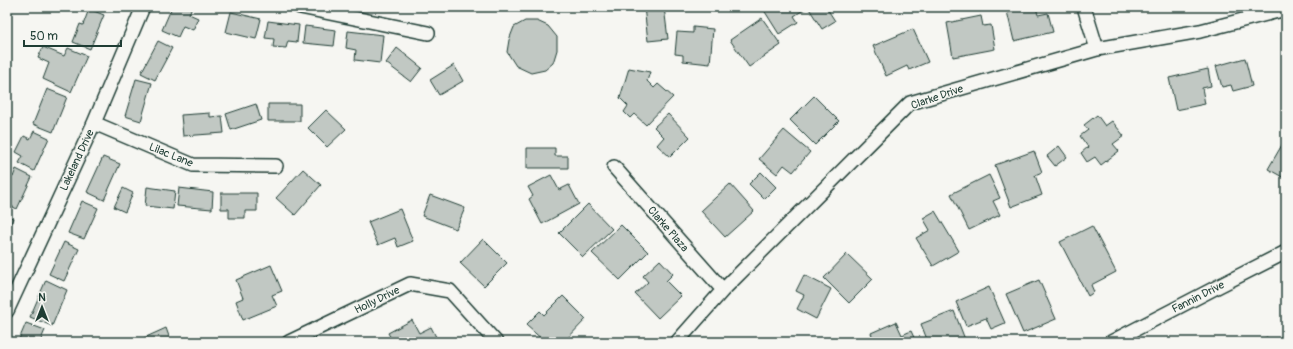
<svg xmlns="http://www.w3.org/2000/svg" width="1293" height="349" viewBox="0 0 1293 349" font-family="Pangolin,sans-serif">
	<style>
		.building { fill: #c1c8c3; stroke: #1f3d34 }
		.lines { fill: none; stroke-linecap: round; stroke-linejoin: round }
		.minor-casing { stroke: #1f3d34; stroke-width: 16 }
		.minor { stroke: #f6f6f2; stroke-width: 13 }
		.labels { text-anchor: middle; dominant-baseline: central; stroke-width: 3; stroke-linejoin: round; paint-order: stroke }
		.street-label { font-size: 11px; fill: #1f3d34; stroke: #f6f6f2 }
	</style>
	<rect width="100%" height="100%" fill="#f6f6f2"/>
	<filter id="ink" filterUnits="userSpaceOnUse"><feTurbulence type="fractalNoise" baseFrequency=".025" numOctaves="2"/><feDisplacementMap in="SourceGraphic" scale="8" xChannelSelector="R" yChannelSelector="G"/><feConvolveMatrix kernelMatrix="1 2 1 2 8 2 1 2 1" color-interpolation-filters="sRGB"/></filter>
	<g filter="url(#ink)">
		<path class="building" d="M172,7H192L189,14L198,18L193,30L183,26L178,37L162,30Z
			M644,7H664L668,39L648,41Z
			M762,7H826L835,21L822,29L808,7L794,16L798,22L779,34Z
			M1006,7H1036L1038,15L1048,13L1053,32L1014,41Z
			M89,9L104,15L90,49L73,42L80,24L83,25Z
			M231,12L261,19L256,39L226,32Z
			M981,16L983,26L991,25L995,49L953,57L947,23Z
			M762,18L781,45L749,67L730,40Z
			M268,21L299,25L297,42L288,41L286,48L273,47L274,39L265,38Z
			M525,21H537L548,26L557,37V50L553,63L545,70L531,73L516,66L507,52L509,40L514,27Z
			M305,26L336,30L334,46L303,43Z
			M693,27L713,29L710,64L683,61V55L675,54L677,32L693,33Z
			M913,29L928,62L909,70L907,66L886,76L873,46Z
			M348,31L383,35L380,63L355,60L356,50L346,48Z
			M158,41L172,48L155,80L141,73Z
			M43,47L64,56L68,48L87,56L71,92L43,79L49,63L38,58Z
			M397,48L422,68L411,82L386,63Z
			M1245,58L1252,86L1233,91L1231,85L1222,87L1216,66Z
			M454,65L463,81L439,95L430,80Z
			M629,68L650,72L647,81L654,88L658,84L673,97L646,125L634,114L630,118L624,112L628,106L620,98Z
			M1208,69L1211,86L1202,88L1205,104L1176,110L1169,78Z
			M136,79L152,83L141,121L125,116Z
			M47,89L67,97L53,132L33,124Z
			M814,96L839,121L815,145L790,120Z
			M256,104L261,120L231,130L226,114Z
			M268,104H300V121H268Z
			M326,110L346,129L327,147L308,128Z
			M210,113V117L222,116L224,133L183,136L181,115Z
			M668,114L690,137L670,157L657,145L664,137L654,127Z
			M1097,115L1105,126L1112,121L1124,136L1113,144L1119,151L1101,165L1095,157L1087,162L1081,153L1088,147L1080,136L1088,130L1084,125Z
			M784,130L810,152L793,172L784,165L777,174L759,159Z
			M34,131L49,138L34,171L19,163L23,156L16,152L24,136L30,139Z
			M1286,138V179L1268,169Z
			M1059,146L1067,157L1055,166L1047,156Z
			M527,148H555V156H568V168H527Z
			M1034,151L1042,172L1035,175L1042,195L1011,207L995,165Z
			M103,157L120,164L104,200L87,192Z
			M16,169L32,177L17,209L7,204V174L13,177Z
			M303,169L321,185L295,215L276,198Z
			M761,172L776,187L764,199L749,184Z
			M551,175L559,190L569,185L579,204L542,224L529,199L533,196L528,187Z
			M989,175L1000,198L993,201L1000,215L969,230L951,194Z
			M730,184L754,211L725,237L701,211Z
			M147,187L175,191L173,209L145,206Z
			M123,188L133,193L125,212L114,207Z
			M179,188L213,192L212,209L177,206Z
			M221,193H257V211H245V218H229V209H221Z
			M430,195L465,208L456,229L422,216Z
			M82,201L98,208L84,239L68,233Z
			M588,204L612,229L583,257L559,233Z
			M400,209L413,241L398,247L395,238L378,245L368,222Z
			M935,211L959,251L933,266L916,238L930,230L923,218Z
			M7,216L13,218L7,232Z
			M621,225L648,252L620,280L592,253Z
			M1092,226L1116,272L1091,285L1094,292L1088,296L1060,242Z
			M483,239L507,263L484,286L460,263Z
			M64,242L79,249L64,281L49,274Z
			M847,254L873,279L849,303L824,278Z
			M660,260L673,274L666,281L681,296L658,318L635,294L648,282L643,276Z
			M271,265L282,291L272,295L277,306L243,320L236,301L243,298L236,280Z
			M804,275L831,289L816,319L797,309L804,295L796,291Z
			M46,280L67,290L52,326L30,317Z
			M1039,280L1056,319L1023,333L1006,294Z
			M989,287L1005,323L991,329L986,318L966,326L956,302Z
			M563,296L586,319L564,342H545L526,325L540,311L544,315Z
			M954,311L966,342H948V341L928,342L921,324Z
			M412,320L419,333L431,327L437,339L432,342H393L388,333Z
			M896,322L902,335L911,331L916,342H875L871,333Z
			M26,323L45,330L40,342H18Z
			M166,328L171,342H146L144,338Z
			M1267,337L1270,342H1256Z"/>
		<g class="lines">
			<g class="minor-casing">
				<path id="minor" d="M300,7L428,33
					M1084,7L1097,49
					M94,123L193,165L276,166
					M614,167L723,290
					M7,311L94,123L143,7
					M289,342L410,284L450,291L496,342
					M677,342L723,290L910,103L1097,49L1200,31L1286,9
					M1111,342L1219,286L1286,252"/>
			</g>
			<use href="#minor" class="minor"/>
		</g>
	</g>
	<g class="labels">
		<g class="street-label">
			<text transform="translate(937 97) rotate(-19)">Clarke Drive</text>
			<text transform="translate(171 155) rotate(22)">Lilac Lane</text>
			<text transform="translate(77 160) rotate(-65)">Lakeland Drive</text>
			<text transform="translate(668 229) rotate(49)">Clarke Plaza</text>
			<text transform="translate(1198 297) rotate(-27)">Fannin Drive</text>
			<text transform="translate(377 300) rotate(-26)">Holly Drive</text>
		</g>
	</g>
	<rect width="1293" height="349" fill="none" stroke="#f6f6f2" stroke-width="24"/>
	<rect x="12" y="12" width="1269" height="325" fill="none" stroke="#1f3d34" stroke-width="1.5" filter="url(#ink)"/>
	<g transform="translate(42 307)" stroke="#f6f6f2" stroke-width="3" paint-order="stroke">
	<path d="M0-3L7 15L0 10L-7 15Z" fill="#1f3d34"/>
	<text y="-6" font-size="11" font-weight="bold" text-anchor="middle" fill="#1f3d34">N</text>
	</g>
	<path d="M24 40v6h97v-6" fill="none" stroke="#1f3d34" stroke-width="2"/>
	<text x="30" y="40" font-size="12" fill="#1f3d34" stroke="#f6f6f2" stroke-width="3" paint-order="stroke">50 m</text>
</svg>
